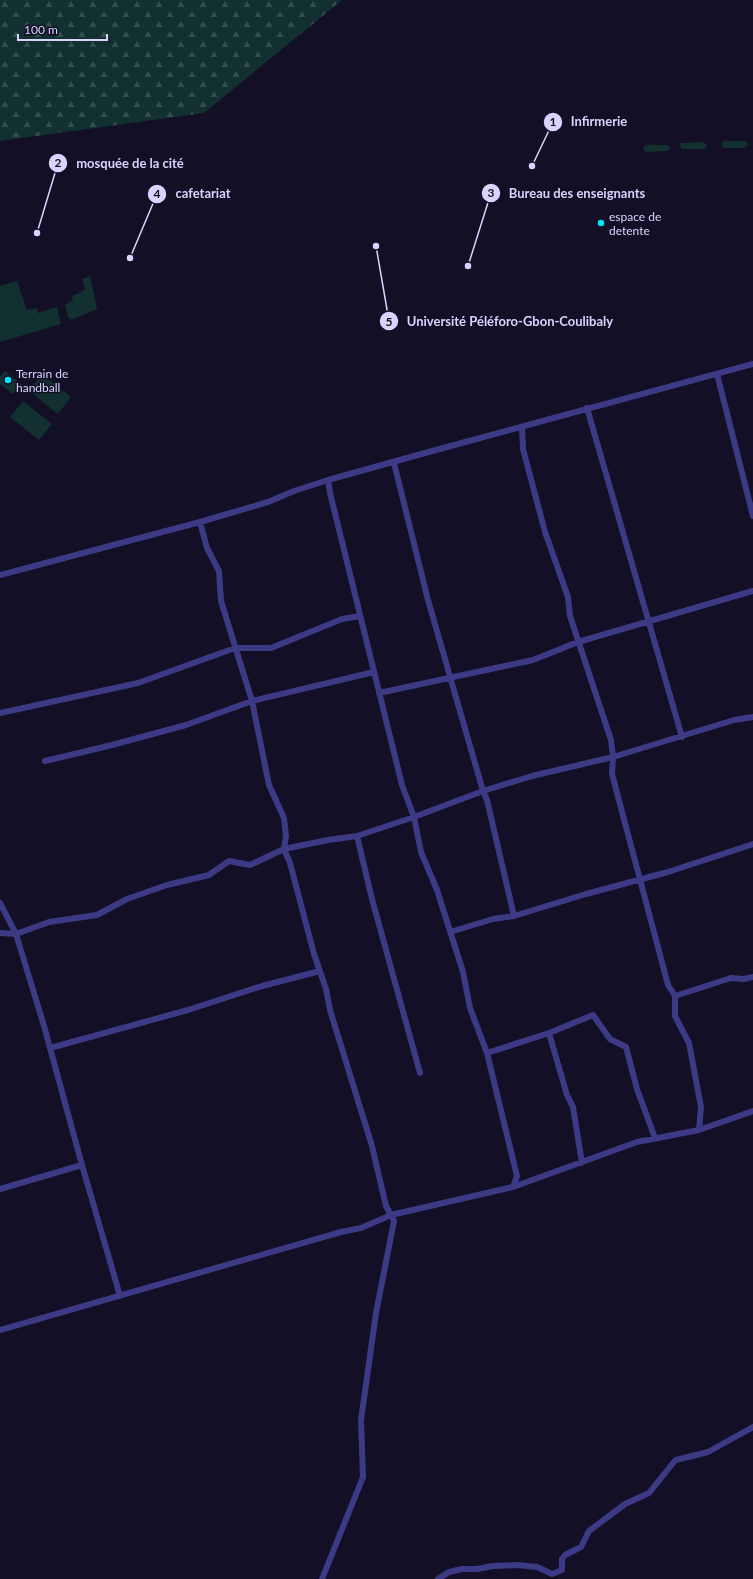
<svg xmlns="http://www.w3.org/2000/svg" width="753" height="1579" viewBox="0 0 753 1579" font-family="Lato,sans-serif">
	<style>
		.grass { fill: #12302f }
		.forest { fill: url(#forest-firs) }
		.lines { fill: none; stroke-linecap: round; stroke-linejoin: round }
		.minor { stroke: #3d3a85; stroke-width: 6 }
		.poi-dot { fill: #00e5ff; stroke: #130f26; stroke-width: 1.5 }
		.labels { text-anchor: middle; dominant-baseline: central; stroke-width: 3; stroke-linejoin: round; paint-order: stroke }
		.poi-label { font-size: 12px; fill: #d9d4ff; stroke: #130f26; text-anchor: start }
		.leader { fill: none; stroke: #d9d4ff; stroke-width: 1.5 }
		.callout-dot { fill: #d9d4ff; stroke: #130f26; stroke-width: 1.5 }
		.mark-label { font-size: 12px; text-anchor: middle; font-weight: bold; fill: #111 }
		.callout-label { font-size: 13px; text-anchor: middle; font-weight: bold; fill: #d9d4ff; stroke: #130f26; stroke-width: 3; stroke-linejoin: round; paint-order: stroke }
	</style>
	<defs>
		<pattern id="forest-firs" width="22" height="20" patternUnits="userSpaceOnUse"><rect width="22" height="20" fill="#12302f"/><path d="M5 1l3.5 6h-7zM16 11l3.5 6h-7z" fill="#344d4e"/></pattern>
	</defs>
	<rect width="100%" height="100%" fill="#130f26"/>
	<path class="grass" d="M724,141H745L747,142L748,145L745,148H723L721,144Z
		M704,142L707,146L705,149H682L680,146L681,143H684Z
		M646,145H667L670,148L668,151L645,152L643,148Z
		M90,276L97,309L71,320L68,317L65,305L73,300L72,296L85,290L82,279Z
		M17,281L27,310L37,308L38,313L57,307L61,324L0,342V286Z
		M5,371L21,384L13,394L0,384V377Z
		M42,374L71,397L58,414L29,391Z
		M23,401L52,424L39,440L10,417Z"/>
	<path class="forest" d="M0,0H342L204,113L0,141Z"/>
	<g class="lines">
		<path class="minor" d="M717,374L753,516
			M587,408L682,737
			M522,427L523,449L545,532L568,597L570,616L611,740L613,757L612,774L668,985L675,996V1016L689,1043L701,1107L699,1130
			M394,463L428,600L483,791L487,800L514,916
			M328,480L330,493L402,785L414,817L421,852L437,890L463,972L470,1008L487,1053L517,1176L513,1187
			M200,522L207,548L219,571L221,601L252,701L269,785L284,818L286,836L284,849L290,863L314,954L326,989L330,1010L372,1146L386,1206L394,1221L376,1313L361,1420L363,1477L322,1579
			M0,575L200,522L268,502L294,491L328,480L425,453L753,364
			M379,693L533,660L578,642L753,591
			M0,713L138,683L235,648H271L342,619L360,616
			M45,761L112,745L186,725L252,701L374,672
			M357,836L372,899L420,1073
			M0,903L16,934L44,1026L82,1165L120,1296
			M450,932L493,919L514,916L586,894L668,872L753,844
			M0,933L16,934L49,922L97,915L127,899L167,885L209,875L229,861L250,865L284,849L328,840L357,836L414,817L483,791L532,776L613,757L734,720L753,717
			M675,996L731,978L744,979L753,977
			M549,1033L567,1095L573,1107L582,1163
			M50,1048L188,1010L262,986L320,971
			M487,1053L549,1033L593,1015L610,1039L626,1047L637,1089L655,1138
			M0,1189L82,1165
			M0,1330L341,1232L361,1228L391,1215L513,1187L637,1142L699,1130L753,1111
			M438,1579L449,1572L462,1569H477L493,1566L518,1565L537,1567L552,1574L562,1570V1559L565,1555L581,1547L589,1531L625,1504L649,1493L673,1463L676,1460L708,1452L753,1427"/>
	</g>
	<g class="poi-dot">
		<circle cx="601" cy="223" r="4"/>
		<circle cx="8" cy="380" r="4"/>
	</g>
	<g class="labels">
		<g class="poi-label">
			<text x="609" y="216">espace de<tspan x="609" dy="14">detente</tspan></text>
			<text x="16" y="373">Terrain de<tspan x="16" dy="14">handball</tspan></text>
		</g>
	</g>
	<path class="leader" d="M532 166L553 122M37 233L58 163M468 266L491 193M130 258L157 194M376 246L389 321"/>
	<g class="callout-dot">
		<circle cx="532" cy="166" r="4"/>
		<circle cx="37" cy="233" r="4"/>
		<circle cx="468" cy="266" r="4"/>
		<circle cx="130" cy="258" r="4"/>
		<circle cx="376" cy="246" r="4"/>
		<circle cx="553" cy="122" r="10"/>
		<circle cx="58" cy="163" r="10"/>
		<circle cx="491" cy="193" r="10"/>
		<circle cx="157" cy="194" r="10"/>
		<circle cx="389" cy="321" r="10"/>
	</g>
	<g class="mark-label">
		<text x="553" y="126">1</text>
		<text x="58" y="167">2</text>
		<text x="491" y="197">3</text>
		<text x="157" y="198">4</text>
		<text x="389" y="326">5</text>
	</g>
	<g class="callout-label">
		<text x="599" y="126">Infirmerie</text>
		<text x="130" y="168">mosquée de la cité</text>
		<text x="577" y="198">Bureau des enseignants</text>
		<text x="203" y="198">cafetariat</text>
		<text x="510" y="326">Université Péléforo-Gbon-Coulibaly</text>
	</g>
	<path d="M18 34v6h89v-6" fill="none" stroke="#d9d4ff" stroke-width="2"/>
	<text x="24" y="34" font-size="12" fill="#d9d4ff" stroke="#130f26" stroke-width="3" paint-order="stroke">100 m</text>
</svg>
